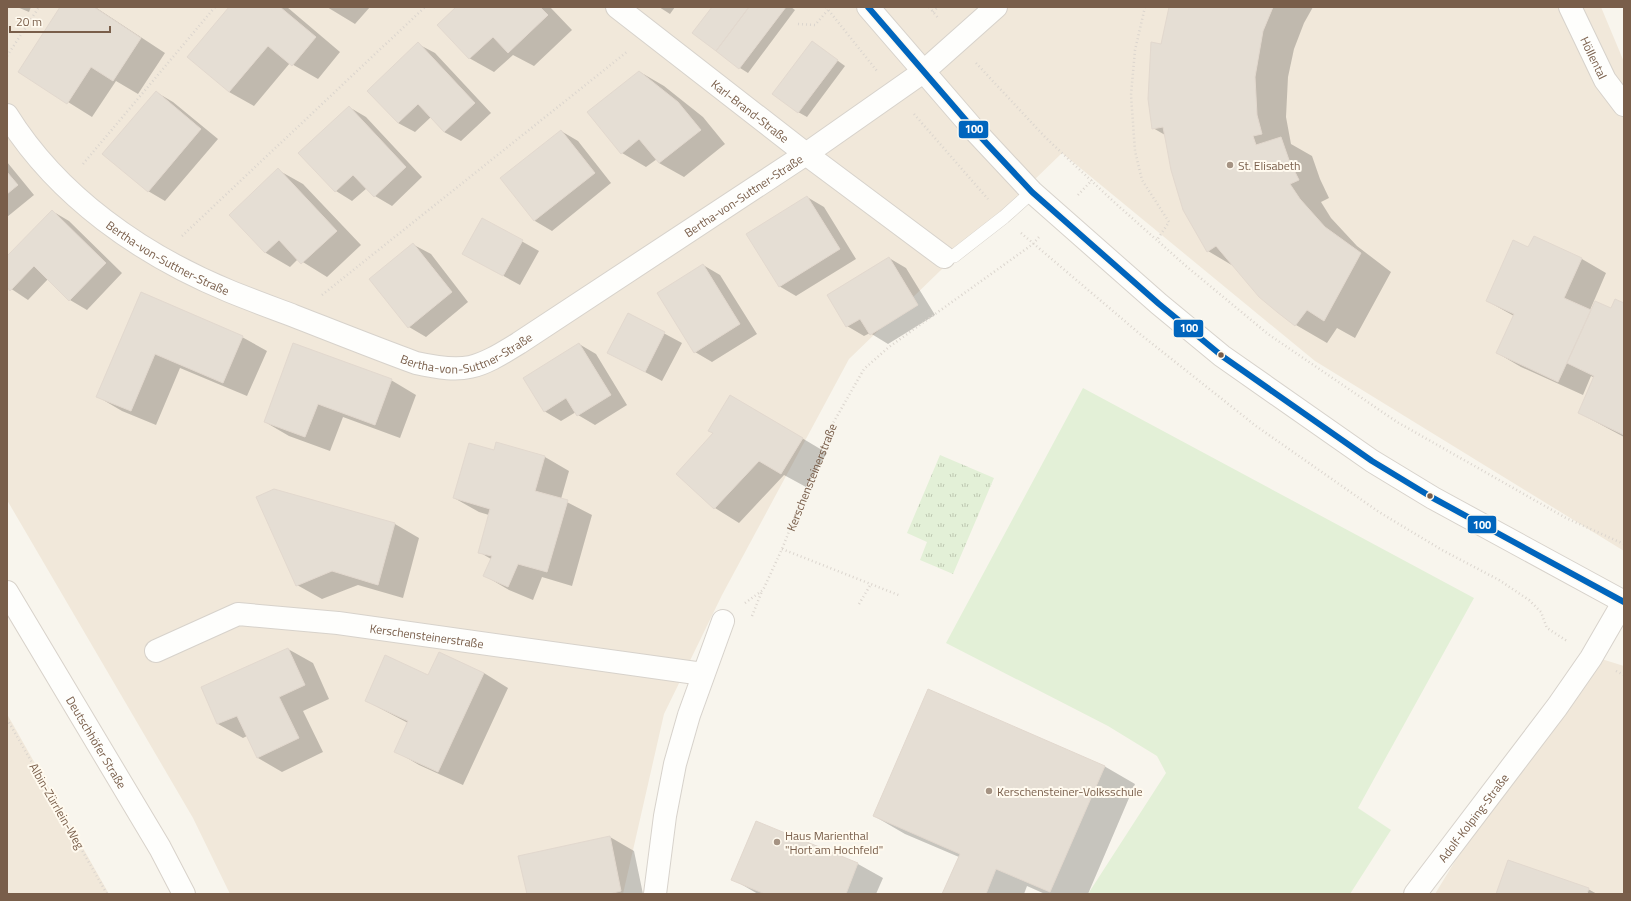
<svg xmlns="http://www.w3.org/2000/svg" width="1631" height="901" viewBox="0 0 1631 901" font-family="'Titillium Web',sans-serif">
	<style>
		.residential { fill: #f1e8da }
		.park { fill: url(#park-tufts) }
		.pitch { fill: #e3f0d7 }
		.shadow { fill: #0003 }
		.building { fill: #e5ded4; stroke: #e2d8ce }
		.lines { fill: none; stroke-linecap: round; stroke-linejoin: round }
		.lane-casing { stroke: #d7d2cb; stroke-width: 14 }
		.street-casing { stroke: #d7d2cb; stroke-width: 24 }
		.secondary-casing { stroke: #d8d2ca; stroke-width: 24 }
		.path { stroke: #dbd5ce; stroke-width: 2.5; stroke-dasharray: 1 3; stroke-linecap: butt }
		.lane { stroke: #fefefc; stroke-width: 13 }
		.street { stroke: #fefefc; stroke-width: 22 }
		.secondary { stroke: #fefefc; stroke-width: 22 }
		.bus-1-casing { stroke: #fffaef; stroke-width: 9 }
		.bus-1 { stroke: #0065bd; stroke-width: 6 }
		.poi-dot { fill: #a59383; stroke: #fffaef; stroke-width: 1.5 }
		.bus-dot { fill: #795e4a; stroke: #fffaef; stroke-width: 1.5 }
		.labels { text-anchor: middle; dominant-baseline: central; stroke-width: 4; stroke-linejoin: round; paint-order: stroke }
		.street-label { font-size: 12px; fill: #795e4a; stroke: #fffaef }
		.poi-label { font-size: 12px; fill: #795e4a; stroke: #fffaef; text-anchor: start }
		.line-badge { stroke: #fffaef; stroke-width: 1.5 }
		.badge-label { font-size: 11px; text-anchor: middle; font-weight: bold; fill: #fff }
	</style>
	<defs>
		<pattern id="park-tufts" width="24" height="20" patternUnits="userSpaceOnUse"><rect width="24" height="20" fill="#e3f0d7"/><path d="M3 7l-1-3M5 7V3M7 7l1-3M15 17l-1-3M17 17v-4M19 17l1-3" fill="none" stroke="#bdc6b0"/></pattern>
	</defs>
	<rect width="100%" height="100%" fill="#f8f5ed"/>
	<path class="residential" d="M7,7H1601L1624,62V551L1315,361L1062,153L849,359L722,595L664,714L623,894H230L193,818L7,500Z
		M1582,653L1624,666V894H1435Z
		M7,714L109,894H7Z"/>
	<path class="park" d="M940,455L994,478L953,574L920,560L927,542L907,533Z"/>
	<path class="pitch" d="M1083,388L1474,598L1358,808L1391,830L1350,894H1088L1166,773L1157,756L1108,726L946,643Z"/>
	<path class="shadow" d="M17,7H31L29,12Z
		M61,7H95L165,53L138,94L116,81L92,117L20,72Z
		M230,7H287L340,52L318,79L290,63L254,106L229,92Z
		M327,7H370L355,24Z
		M457,7H550L572,30L534,66L513,55L494,72L469,58Z
		M659,7H675L670,14Z
		M714,7H791L795,10L748,73L740,68Z
		M1170,7H1313L1304,23L1294,49L1288,77L1286,117L1291,144L1312,156L1320,179L1329,198L1321,202L1331,218L1357,246L1391,272L1355,338L1337,328L1327,343L1296,325L1260,297L1235,267L1208,251L1165,135L1153,128L1161,45Z
		M812,42L845,66L807,117L798,112Z
		M418,44L435,53L491,113L461,141L444,132L431,117L415,132L398,123Z
		M640,72L664,86L703,117L725,144L684,177L659,163L657,159L646,167L622,153Z
		M156,92L173,102L218,139L165,201L148,191Z
		M349,107L366,117L422,177L392,206L375,196L367,188L352,201L336,191Z
		M561,131L578,141L611,183L552,231L535,221L501,178Z
		M7,162L34,195L7,217Z
		M278,170L303,184L361,245L327,277L298,259L290,267L266,253L230,215Z
		M807,197L824,207L856,259L796,296L779,286Z
		M52,211L69,221L122,273L87,310L70,300L48,279L28,300L7,286V258Z
		M482,219L539,251L520,285L480,263Z
		M1534,238L1582,259L1606,273L1590,310L1611,309L1624,304V437L1579,413L1595,378L1591,376L1583,395L1521,367L1497,353L1514,316L1487,301L1529,249Z
		M414,245L431,254L468,302L426,337L409,327Z
		M889,258L906,268L935,315L888,344L870,333L864,336L847,326Z
		M703,265L720,275L757,334L712,362L695,352Z
		M142,293L242,337L267,351L247,396L180,368L156,425L122,411L98,397Z
		M628,314L682,343L662,381L626,362Z
		M579,344L596,354L627,405L595,425L578,415L576,412L561,421L544,411Z
		M293,345L391,380L416,395L400,438L343,417L330,451L289,436L265,422Z
		M755,410L827,453L806,487L784,475L739,523L715,508L677,474Z
		M494,452L545,457L569,471L561,499L592,515L572,586L542,577L533,600L509,590L485,576L491,559L479,552L489,515L479,512L454,498Z
		M274,490L395,524L419,538L403,598L358,585L322,599L297,585Z
		M288,649L313,663L329,699L303,711L323,752L282,772L258,758L247,736L243,738L218,724L202,688Z
		M484,673L508,688L463,785L419,765L395,751L408,723L366,701L429,676Z
		M1104,766L1135,784L1088,894H1045L1027,886L1024,894H943L959,857L905,834L874,816Z
		M756,822L858,864L883,878L876,894H758L732,879Z
		M610,837L634,851L643,894H528Z
		M1588,889L1597,894H1497Z"/>
	<path class="building" d="M60,7H94L141,38L113,81L91,67L67,104L18,72Z
		M229,7H280L316,37L292,66L268,46L229,92L187,57Z
		M456,7H540L548,15L508,53L493,37L469,59L437,25Z
		M712,7H749L716,51L692,33Z
		M749,7H786L739,69L716,51Z
		M1169,7H1273L1263,31L1255,77L1257,115L1262,134L1253,136L1256,145L1281,137L1289,160L1299,180L1290,184L1300,199L1325,227L1361,253L1324,321L1307,310L1295,326L1277,312L1259,297L1216,246L1207,252L1183,210L1171,170L1163,127L1152,129L1148,99L1151,42L1161,44Z
		M812,41L838,60L798,113L772,94Z
		M418,42L475,103L444,132L418,104L398,123L367,91Z
		M639,71L678,102L701,130L659,163L639,139L621,154L587,112Z
		M156,91L201,129L148,192L102,154Z
		M349,106L406,167L374,197L353,175L335,192L298,153Z
		M561,130L595,173L534,221L500,178Z
		M278,168L337,231L301,264L279,240L265,253L229,215Z
		M7,172L18,185L7,194Z
		M807,196L840,249L779,287L746,234Z
		M52,210L106,263L69,301L34,266L10,291L7,287V256Z
		M482,218L523,240L503,276L462,254Z
		M1534,236L1582,258L1564,298L1591,310L1558,382L1496,353L1514,314L1486,301L1513,240L1528,247Z
		M413,243L452,292L408,328L369,279Z
		M889,257L918,305L870,335L860,319L846,327L827,295Z
		M703,264L740,324L694,353L657,293Z
		M141,292L243,336L223,383L155,354L131,411L96,397Z
		M1615,299L1624,303V435L1578,413L1594,376L1567,363L1595,301L1611,308Z
		M628,313L665,332L645,372L607,353Z
		M293,343L392,379L375,425L318,404L305,437L264,422Z
		M579,343L611,395L577,416L566,398L544,412L523,378Z
		M730,395L803,438L781,474L759,461L714,509L676,474L713,433L708,431Z
		M496,442L545,456L535,491L568,500L547,572L518,564L508,587L483,576L492,556L478,553L490,509L453,498L469,443L494,450Z
		M274,489L395,523L378,585L332,571L296,586L256,497Z
		M288,648L305,685L279,697L299,738L257,758L237,716L217,724L201,687Z
		M439,652L484,673L438,772L394,752L408,721L365,701L385,655L428,675Z
		M928,689L1105,766L1050,892L996,869L986,894H942L960,854L873,816Z
		M756,821L858,863L846,894H765L731,880Z
		M610,836L621,891L609,894H527L518,856Z
		M1508,860L1589,888L1587,894H1496Z"/>
	<g class="lines">
		<g class="lane-casing">
			<path id="lane" d="M944,257L954,256L1004,217L1032,192"/>
		</g>
		<g class="street-casing">
			<g id="street">
				<path id="s2" d="M617,7L806,154L944,257"/>
				<path d="M868,7L976,132L1032,192L1159,304L1222,356L1372,461L1433,498L1624,602"/>
				<path id="s3" d="M1570,7L1605,80L1624,105"/>
				<path id="s4" d="M7,115C58,197 142,255 229,291C251,300 273,308 294,316C335,332 375,348 416,363C466,374 477,369 519,343L806,154L923,72L996,7"/>
				<path id="s5" d="M156,651L238,614L338,623L703,674"/>
				<path d="M655,894L665,816L675,764L689,715L723,621"/>
				<path id="s6" d="M1415,894L1557,707L1591,658L1624,601"/>
			</g>
		</g>
		<g class="secondary-casing">
			<g id="secondary">
				<path id="s7" d="M7,592L160,848L184,894"/>
			</g>
		</g>
		<g class="path">
			<path d="M826,7L877,71"/>
			<path d="M929,7L939,19"/>
			<path d="M1145,7L1135,50L1131,95L1135,151L1142,180L1169,222L1157,240"/>
			<path d="M933,12L938,7"/>
			<path d="M798,24L815,25L828,10"/>
			<path d="M7,56L39,7"/>
			<path d="M976,63L1045,137L1114,202L1186,266L1268,334L1397,422L1566,518L1624,544"/>
			<path d="M914,114L988,199"/>
			<path d="M83,164L215,7"/>
			<path d="M1078,195L1092,180"/>
			<path d="M1021,233L1140,334L1256,426L1379,512L1442,550L1499,580L1529,600L1541,612L1547,628L1567,641"/>
			<path d="M182,236L425,7"/>
			<path d="M322,295L628,51"/>
			<path d="M782,549L901,596"/>
			<path id="s1" d="M745,603L763,590L782,549L832,425L864,369L889,347L1033,244L1039,237"/>
			<path d="M859,604L871,584"/>
			<path d="M752,616L762,591"/>
			<path d="M1616,671L1624,675"/>
			<path d="M7,719L107,894"/>
		</g>
		<use href="#lane" class="lane"/>
		<use href="#street" class="street"/>
		<use href="#secondary" class="secondary"/>
		<g class="bus-1-casing">
			<path id="bus-1" d="M868,7L976,132L1032,192L1159,304L1222,356L1372,461L1433,498L1624,602"/>
		</g>
		<use href="#bus-1" class="bus-1"/>
	</g>
	<g class="poi-dot">
		<circle cx="1230" cy="165" r="4"/>
		<circle cx="989" cy="791" r="4"/>
		<circle cx="777" cy="842" r="4"/>
	</g>
	<g class="bus-dot">
		<circle cx="1221" cy="355" r="3.5"/>
		<circle cx="1430" cy="496" r="3.5"/>
	</g>
	<g class="labels">
		<g class="street-label">
			<text stroke="none"><textPath href="#s3" startOffset="56">Höllental</textPath></text>
			<text stroke="none"><textPath href="#s2" startOffset="169">Karl-Brand-Straße</textPath></text>
			<text stroke="none"><textPath href="#s4" startOffset="866">Bertha-von-Suttner-Straße</textPath></text>
			<text stroke="none"><textPath href="#s4" startOffset="218">Bertha-von-Suttner-Straße</textPath></text>
			<text stroke="none"><textPath href="#s4" startOffset="542">Bertha-von-Suttner-Straße</textPath></text>
			<text stroke="none"><textPath href="#s1" startOffset="145">Kerschensteinerstraße</textPath></text>
			<text stroke="none"><textPath href="#s5" startOffset="280">Kerschensteinerstraße</textPath></text>
			<text stroke="none"><textPath href="#s7" startOffset="175">Deutschhöfer Straße</textPath></text>
			<text transform="translate(57 806) rotate(60)">Albin-Zürrlein-Weg</text>
			<text stroke="none"><textPath href="#s6" startOffset="96">Adolf-Kolping-Straße</textPath></text>
		</g>
		<g class="poi-label">
			<text x="1238" y="165">St. Elisabeth</text>
			<text x="997" y="791">Kerschensteiner-Volksschule</text>
			<text x="785" y="835">Haus Marienthal<tspan x="785" dy="14">"Hort am Hochfeld"</tspan></text>
		</g>
	</g>
	<g class="line-badge">
		<rect x="958" y="120" width="31" height="19" rx="4" fill="#0065bd"/>
		<rect x="1173" y="319" width="31" height="19" rx="4" fill="#0065bd"/>
		<rect x="1467" y="515" width="30" height="19" rx="4" fill="#0065bd"/>
	</g>
	<g class="badge-label">
		<text x="974" y="133">100</text>
		<text x="1189" y="332">100</text>
		<text x="1482" y="529">100</text>
	</g>
	<rect width="1631" height="901" fill="none" stroke="#795e4a" stroke-width="16"/>
	<path d="M10 26v6h100v-6" fill="none" stroke="#795e4a" stroke-width="2"/>
	<text x="16" y="26" font-size="12" fill="#795e4a" stroke="#fffaef" stroke-width="3" paint-order="stroke">20 m</text>
</svg>
